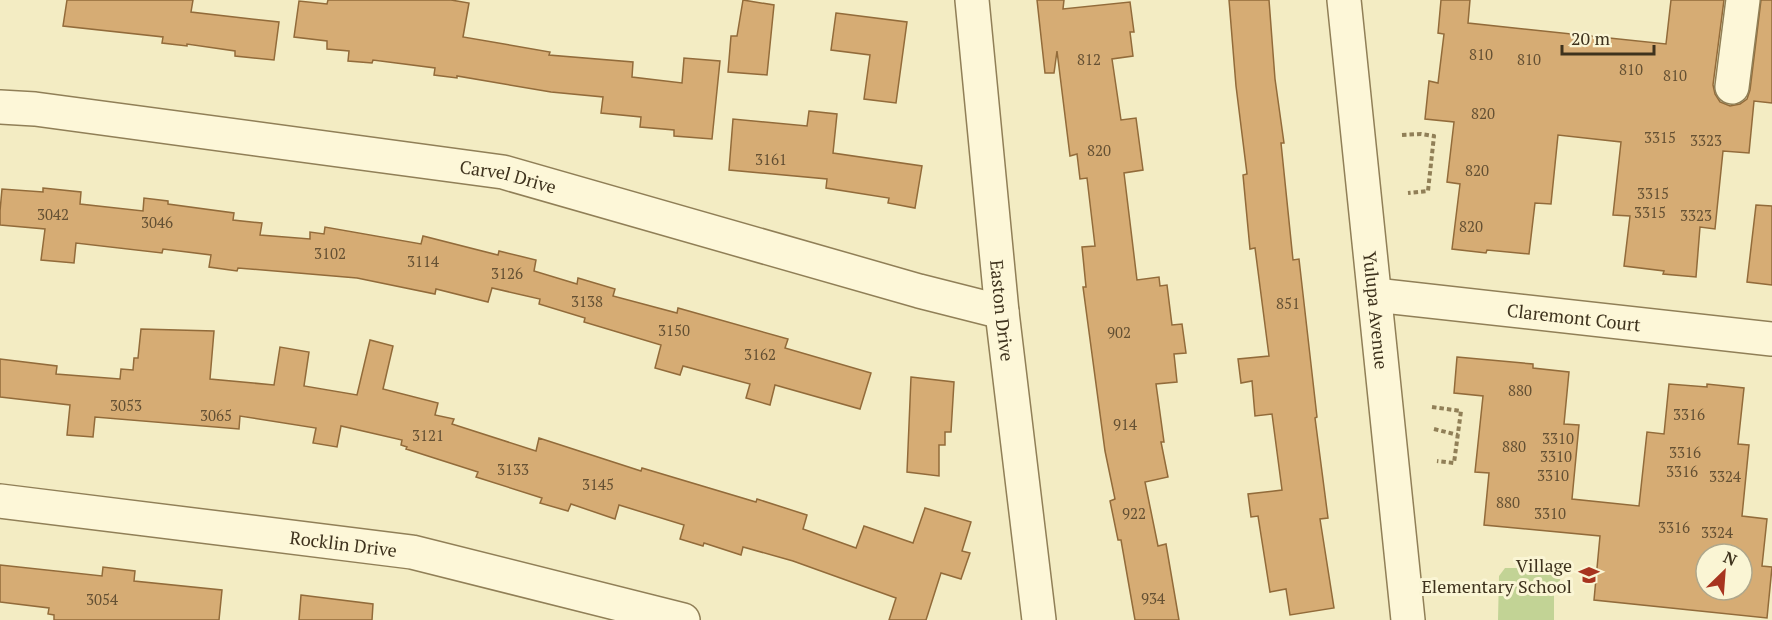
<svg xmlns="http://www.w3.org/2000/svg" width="1772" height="620" viewBox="0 0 1772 620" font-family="'PT Serif',serif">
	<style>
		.green { fill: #c2d395 }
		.building { fill: #d6ac74; stroke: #926b3a; stroke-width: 1.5; fill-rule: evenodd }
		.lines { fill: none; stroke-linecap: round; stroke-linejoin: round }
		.minor-casing { stroke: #907f57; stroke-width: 36 }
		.path { stroke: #907f57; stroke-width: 4; stroke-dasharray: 4.5 3; stroke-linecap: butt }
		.minor { stroke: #fdf7d8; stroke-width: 33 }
		.labels { text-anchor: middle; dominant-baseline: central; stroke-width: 6; stroke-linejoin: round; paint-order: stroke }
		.number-label { font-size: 15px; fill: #645033 }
		.street-label { font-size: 18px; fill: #3e321d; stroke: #faf5d4 }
		.poi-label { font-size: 18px; fill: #3e321d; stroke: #faf5d4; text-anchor: end }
	</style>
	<rect width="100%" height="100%" fill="#f3ecc3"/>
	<path class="green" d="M1505,568H1545L1561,577L1558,586L1554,587V620H1498L1499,576Z"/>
	<path class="building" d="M67,0H193L191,12L279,22L274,60L235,56V51L187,44V46L162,43L163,37L63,26Z
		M328,0H451L469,3L463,37L550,52L549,55L633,62L632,77L682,83L684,58L720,61L712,139L674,136V130L640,127L641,117L601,113L603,97L551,92L457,76V78L434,75L435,68L373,60L372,63L348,61L349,51L327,49V41L294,37L299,1L327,4Z
		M743,0L774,5L767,75L728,72L731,36H737Z
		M1037,0H1064L1063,9L1130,2L1134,32H1130L1133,56L1112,59L1121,120L1136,118L1143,170L1124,173L1137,280L1159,277L1160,286L1167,285L1172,325L1182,324L1186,353L1174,354L1177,382L1156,384L1164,442H1161L1168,477L1145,482L1158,546L1166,544L1179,620H1135L1121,540H1118L1110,501L1115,499L1105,451L1083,287H1086L1082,247L1095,246L1087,178L1080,179L1077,154L1070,156L1057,51L1054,73H1045Z
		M1229,0H1269L1275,79L1284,143H1281L1293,260L1299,259L1317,417L1315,418L1328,518L1320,519L1334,608L1290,615L1286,589L1270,592L1258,516L1251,517L1248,494L1282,490L1272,414L1255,416L1252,381L1241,383L1238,359L1269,356L1255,248L1250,249L1243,175L1247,174L1236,86Z
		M1441,0H1470L1468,23L1666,44L1671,0H1724L1713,85L1715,94L1720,102L1730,106L1740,104L1747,99L1750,90L1761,0H1772V103L1754,101L1749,153L1723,151L1715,229L1700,227L1696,277L1663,274L1664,271L1624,266L1630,216L1613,215L1621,142L1558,135L1551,204L1535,203L1529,254L1487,250L1486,253L1452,249L1460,184L1447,182L1454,122L1425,119L1429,81L1438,83L1444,34L1438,33Z
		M836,13L907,22L896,103L864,99L870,55L831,50Z
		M809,111L837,114L833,153L922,166L915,208L888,203L889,198L826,188L827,179L729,170L733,119L807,126Z
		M43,188L81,192L80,204L143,211L144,198L168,201V204L234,213L233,220L262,223L260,235L310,239V232L324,234L325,227L421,244L423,236L498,255L499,251L536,260L534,271L577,284L578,278L615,289L613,296L677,313L678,308L788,339L785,348L871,373L860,409L775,385L770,405L746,398L750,384L683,366L680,375L655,368L661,345L584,322L585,318L539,304L540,299L492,288L488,302L436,289L435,294L357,278L238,268L237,271L209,267L211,255L163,249L162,253L76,243L74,263L41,260L45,229L0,225V211L2,189L43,192Z
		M1756,205L1772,206V285L1747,282Z
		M141,329L214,331L210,379L274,385L280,347L309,352L304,386L357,395L370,340L393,346L383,389L438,403L435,415L454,419L452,424L536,451L539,438L641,471L642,468L756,502L757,499L807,515L803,529L856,548L864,526L913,543L925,508L971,522L962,551L970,553L961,579L941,573L926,620H889L896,598L793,561L743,547L741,555L704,543L703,546L680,539L684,525L619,505L615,519L571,504L568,511L540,503L542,498L476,477L478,472L406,449L407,447L401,445L402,440L341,426L337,447L313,443L316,428L240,416L239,429L95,417L93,437L67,435L70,405L0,397V359L57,366L56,374L120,379L121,369L133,370L134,358H138Z
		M1457,357L1533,364V368L1569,372L1564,424L1579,425L1572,499L1639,506L1647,432L1664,434L1669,384L1707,387V384L1744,388L1738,444L1749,445L1742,516L1767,519L1762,566L1772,567L1767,618L1594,600L1600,536L1484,525L1489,473L1475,472L1483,396L1454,393ZM1706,554H1742V590H1706Z
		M911,377L954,382L951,432H945V445H939V476L907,472Z
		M0,565L102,576L103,567L135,571L134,581L222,590L219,620H54V615L48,614L49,608L0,602Z
		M301,595L373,604L372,620H299Z"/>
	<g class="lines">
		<g class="minor-casing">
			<g id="minor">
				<path id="s1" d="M972,0L1002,312L1039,620"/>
				<path id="s2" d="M1344,0L1408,620"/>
				<path d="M1732,87L1743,0"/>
				<path id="s3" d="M0,107L35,109L503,172L919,291L1002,312"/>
				<path id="s4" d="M1375,295L1772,339"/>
				<path id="s5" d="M0,501L412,552L683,620"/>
			</g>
		</g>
		<path class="path" d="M1402,135L1421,134L1434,136L1428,191L1408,193
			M1432,407L1461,411L1454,463L1437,461
			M1434,429L1458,435"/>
		<use href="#minor" class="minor"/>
	</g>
	<defs>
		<g id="school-bare" transform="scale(1.62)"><path d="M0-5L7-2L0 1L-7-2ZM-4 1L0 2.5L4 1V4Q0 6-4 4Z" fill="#a7341f" stroke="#faf5d4" stroke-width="2.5" paint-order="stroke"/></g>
	</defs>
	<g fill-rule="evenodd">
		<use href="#school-bare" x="1589" y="575"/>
	</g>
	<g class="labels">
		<g class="number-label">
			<text x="1481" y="54">810</text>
			<text x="1089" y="59">812</text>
			<text x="1529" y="59">810</text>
			<text x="1631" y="69">810</text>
			<text x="1675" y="75">810</text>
			<text x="1483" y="113">820</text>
			<text x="1660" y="137">3315</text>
			<text x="1706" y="140">3323</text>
			<text x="1099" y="150">820</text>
			<text x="771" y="159">3161</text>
			<text x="1477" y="170">820</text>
			<text x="1653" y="193">3315</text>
			<text x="1650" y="212">3315</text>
			<text x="53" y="214">3042</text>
			<text x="1696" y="215">3323</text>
			<text x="157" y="222">3046</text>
			<text x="1471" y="226">820</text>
			<text x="330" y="253">3102</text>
			<text x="423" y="261">3114</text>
			<text x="507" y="273">3126</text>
			<text x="587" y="301">3138</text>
			<text x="1288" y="303">851</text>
			<text x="674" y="330">3150</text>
			<text x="1119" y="332">902</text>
			<text x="760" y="354">3162</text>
			<text x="1520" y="390">880</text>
			<text x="126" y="405">3053</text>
			<text x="1689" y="414">3316</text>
			<text x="216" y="415">3065</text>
			<text x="1125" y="424">914</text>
			<text x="428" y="435">3121</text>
			<text x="1558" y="438">3310</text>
			<text x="1514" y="446">880</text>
			<text x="1685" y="452">3316</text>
			<text x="1556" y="456">3310</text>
			<text x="513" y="469">3133</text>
			<text x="1682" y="471">3316</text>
			<text x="1553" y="475">3310</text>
			<text x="1725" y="476">3324</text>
			<text x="598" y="484">3145</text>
			<text x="1508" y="502">880</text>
			<text x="1134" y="513">922</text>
			<text x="1550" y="513">3310</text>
			<text x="1674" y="527">3316</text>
			<text x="1717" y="532">3324</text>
			<text x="1153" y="598">934</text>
			<text x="102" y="599">3054</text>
		</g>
		<g class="street-label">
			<text stroke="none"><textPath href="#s3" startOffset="513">Carvel Drive</textPath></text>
			<text stroke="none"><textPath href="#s1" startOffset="312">Easton Drive</textPath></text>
			<text stroke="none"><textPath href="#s2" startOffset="312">Yulupa Avenue</textPath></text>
			<text stroke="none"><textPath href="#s4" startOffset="200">Claremont Court</textPath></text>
			<text stroke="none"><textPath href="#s5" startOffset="346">Rocklin Drive</textPath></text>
		</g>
		<g class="poi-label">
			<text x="1572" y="565">Village<tspan x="1572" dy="21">Elementary School</tspan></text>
		</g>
	</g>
	<g transform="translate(1724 572) rotate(25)"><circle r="28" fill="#faf5d4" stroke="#afa78b" stroke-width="1.5"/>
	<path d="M0-4.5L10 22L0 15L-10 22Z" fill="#a7341f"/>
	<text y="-9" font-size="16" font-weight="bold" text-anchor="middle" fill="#3e321d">N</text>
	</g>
	<path d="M1562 45v9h92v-9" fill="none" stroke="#3e321d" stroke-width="3"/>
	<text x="1571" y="45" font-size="18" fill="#3e321d" stroke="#faf5d4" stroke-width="4.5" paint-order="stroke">20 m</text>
</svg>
